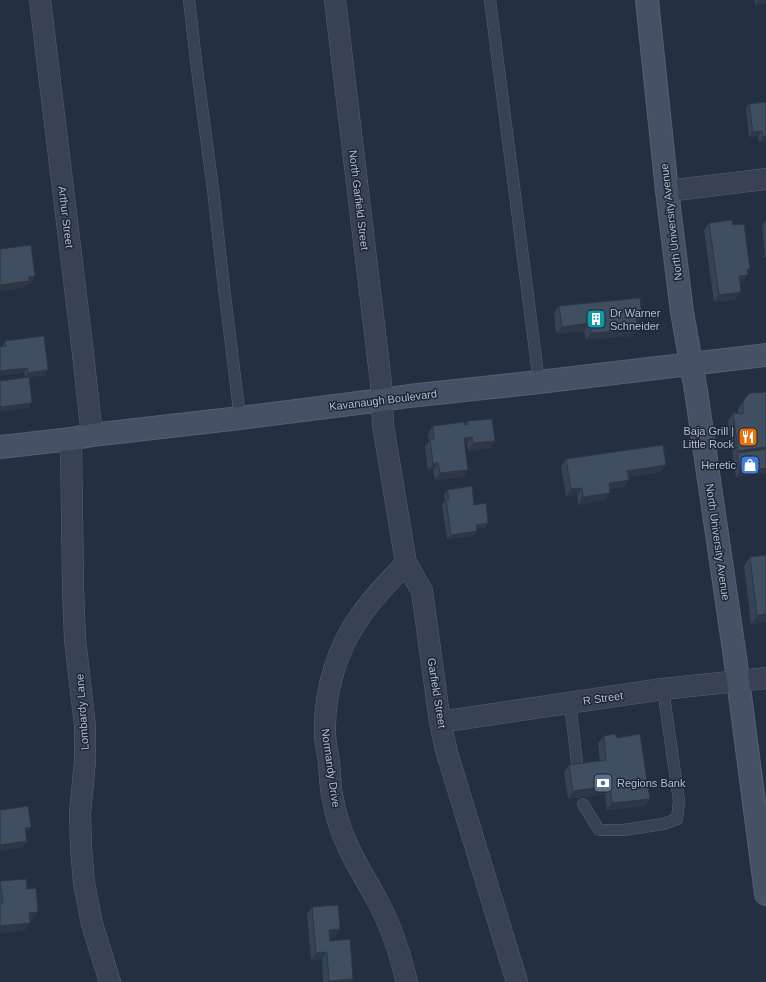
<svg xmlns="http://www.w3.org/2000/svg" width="766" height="982" viewBox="0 0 766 982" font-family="Arial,sans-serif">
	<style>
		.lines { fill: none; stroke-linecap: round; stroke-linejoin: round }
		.lane-casing { stroke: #56606f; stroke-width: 12 }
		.street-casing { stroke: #56606f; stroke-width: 22 }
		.secondary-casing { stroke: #56606f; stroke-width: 24 }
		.lane { stroke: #394252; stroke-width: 11 }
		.street { stroke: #394252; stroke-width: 21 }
		.secondary { stroke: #465165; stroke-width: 22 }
		.wall { fill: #374354 }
		.shaded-wall { fill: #2d3745 }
		.building { fill: #404e62; stroke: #2d3745 }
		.labels { text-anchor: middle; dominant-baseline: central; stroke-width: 3; stroke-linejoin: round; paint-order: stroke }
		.street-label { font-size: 11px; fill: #b5bdcc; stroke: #1d2737 }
		.poi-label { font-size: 11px; fill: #b5bdcc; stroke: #1d2737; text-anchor: start }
	</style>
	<rect width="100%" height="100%" fill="#243042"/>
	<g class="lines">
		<g class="lane-casing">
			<path id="lane" d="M189,0L197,69L213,189L223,279L240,418
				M490,0L539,382
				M570,703L578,771
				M583,804L599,830H624L663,824L677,819L679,801L663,689"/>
		</g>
		<g class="street-casing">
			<path id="street" d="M40,0L82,345L92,435
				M335,0L381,383L383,425L406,563L422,591L440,722L447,753L517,982
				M667,191L766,179
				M71,439L73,588L75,639L85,726V761L80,813L81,848L84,883L92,924L110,982
				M406,563C390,581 372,598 359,618C338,647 325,690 325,726C324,738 327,750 329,762C330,773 330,784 332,795C335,811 340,830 347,844C355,863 367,881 377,900C391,925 400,954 407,982
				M440,722L663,689L766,678"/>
		</g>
		<g class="secondary-casing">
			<path id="secondary" d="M647,0L667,191L682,312L696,391L735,657L766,894
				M0,447L71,439L92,435L240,418L382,400L409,396L539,382L766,355"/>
		</g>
		<use href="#lane" class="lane"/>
		<use href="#street" class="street"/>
		<use href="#secondary" class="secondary"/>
	</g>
	<path class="wall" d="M755,0H766V4L755,5Z
		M766,102V141L759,142L758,136L749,137L746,109L749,104Z
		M766,220V257H765L762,226Z
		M709,223L733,225L748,272L743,282L740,283L736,299L714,302L704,230Z
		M559,306L637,325L632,336L586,340L584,331L556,334L554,313Z
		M5,341L45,375L25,378L24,373L2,347Z
		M766,392V473L736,477L728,421L733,413L738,414V409L746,397Z
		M467,421L495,441L490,448L468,451L467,444H465L463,477L435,480L433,470L428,471L425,446L429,442L428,434L433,426L465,424Z
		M566,459L661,472L628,477L629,480L624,487L610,489L605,500L578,505L577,495L566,496L561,467Z
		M447,490L474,505L485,528L477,529L473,536L447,539L442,505L445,501L444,495Z
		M750,557L766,622L751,624L744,566Z
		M604,736L650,799L645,806L607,810L605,794L568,799L564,772L569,765L600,761L598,743Z
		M0,881L27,889L33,919L30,920L25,930L0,933Z
		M312,907L340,929L335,937H330V941L351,982H323L322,959L311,960L307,914Z"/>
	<path class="shaded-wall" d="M759,0H766V4L755,5Z
		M762,131L758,136L749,137L753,132Z
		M766,136V141L759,142L763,137Z
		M747,269H750L745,275H748L743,282L734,283L739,276Z
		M35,276L30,284H27L24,288L0,291V285L29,277Z
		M741,292L736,299L714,302L719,295Z
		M642,318L637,325L636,319Z
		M589,323L584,331L556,334L562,327Z
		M638,329L632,336L586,340L591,333Z
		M27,368L24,373L0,376V371Z
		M48,370L45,375L25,378L28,373Z
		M32,403L29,408L0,412V407Z
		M472,437L467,444L459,445L464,438Z
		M495,441L490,448L468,451L473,443Z
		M766,447V453H737L738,451Z
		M433,463H438L433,470L428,471Z
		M666,465L661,472L622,478L627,471Z
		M766,468V473L736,477L740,472Z
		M468,470L463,477L435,480L440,473Z
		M629,480L624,487L604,490L609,483Z
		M582,488L577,495L566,496L571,489Z
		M610,493L605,500L578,505L583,497Z
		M488,523L485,528L472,530L476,525Z
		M477,531L473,536L447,539L451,535Z
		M766,614V622L751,624L757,615Z
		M610,786L605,794L568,799L573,791Z
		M650,799L645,806L607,810L612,803Z
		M31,827L26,834L25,828Z
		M27,841L22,848L0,851V845Z
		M38,912L33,919L24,921L29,913Z
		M30,923L25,930L0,933V926Z
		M340,929L335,937H324L329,930Z
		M327,952L322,959L311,960L316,953Z
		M353,979L351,982H328L329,981Z"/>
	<path class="building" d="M766,102V136L763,137L762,131L753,132L749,104Z
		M732,220L733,225L744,224L750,269H747L748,275L739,276L741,292L719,295L709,223Z
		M31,245L35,276L29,277V281L0,285V249Z
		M640,298L642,318L636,319L638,329L591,333L589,323L562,327L559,306Z
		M44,336L48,370L28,373L27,368L0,371V347L6,346L5,341Z
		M29,377L32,403L0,407V381Z
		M766,392V447L738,451L733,413L743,414V402L746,397L750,393Z
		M492,419L495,441L473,443L472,437L464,438L468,470L440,473L438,463H433L430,439H434L433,426L464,422V425L468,424L467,421Z
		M663,445L666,465L627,471L629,480L609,483L610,493L583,497L582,488L571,489L566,459Z
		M766,449V468L740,472L737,453Z
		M472,486L474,505L486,503L488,523L476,525L477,531L451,535L446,500L449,499L447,490Z
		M766,555V614L757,615L750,557Z
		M615,734L617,738L640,734L650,799L612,803L610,786L573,791L569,765L606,760L604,736Z
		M28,806L31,827L25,828L27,841L0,845V810Z
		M26,879L27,889L36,888L38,912L29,913L30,923L0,926V903H3L0,881Z
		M338,905L340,929L329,930L330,941L350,939L353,979L329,981L327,952L316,953L312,907Z"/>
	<defs>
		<g id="building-square" transform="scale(1)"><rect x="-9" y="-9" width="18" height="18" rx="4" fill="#0f9aa8" stroke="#1d2737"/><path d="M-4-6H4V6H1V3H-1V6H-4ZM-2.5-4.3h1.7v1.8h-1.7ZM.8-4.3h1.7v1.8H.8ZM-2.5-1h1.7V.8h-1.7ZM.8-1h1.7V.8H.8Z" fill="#fff"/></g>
		<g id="restaurant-square" transform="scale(1)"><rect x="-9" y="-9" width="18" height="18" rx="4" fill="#e8710a" stroke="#1d2737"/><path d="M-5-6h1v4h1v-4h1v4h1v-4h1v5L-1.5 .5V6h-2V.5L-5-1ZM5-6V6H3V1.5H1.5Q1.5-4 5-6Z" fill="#fff"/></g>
		<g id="shop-square" transform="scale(1)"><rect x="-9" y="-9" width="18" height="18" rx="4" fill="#3f7fe0" stroke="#1d2737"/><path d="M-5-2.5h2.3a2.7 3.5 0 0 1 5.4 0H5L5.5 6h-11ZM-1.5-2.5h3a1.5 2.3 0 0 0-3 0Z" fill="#fff"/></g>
		<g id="bank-square" transform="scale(1)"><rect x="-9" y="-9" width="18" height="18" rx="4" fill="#5c6f8a" stroke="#1d2737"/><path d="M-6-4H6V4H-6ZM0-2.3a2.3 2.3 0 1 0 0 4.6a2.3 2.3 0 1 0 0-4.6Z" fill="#fff"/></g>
	</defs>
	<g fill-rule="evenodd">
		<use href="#building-square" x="596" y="319"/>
		<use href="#restaurant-square" x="748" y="437"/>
		<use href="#shop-square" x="750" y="465"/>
		<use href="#bank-square" x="603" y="783"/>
	</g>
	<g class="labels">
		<g class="street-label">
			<text transform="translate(359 200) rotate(83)">North Garfield Street</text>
			<text transform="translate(66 217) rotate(83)">Arthur Street</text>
			<text transform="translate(671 222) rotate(-97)">North University Avenue</text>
			<text transform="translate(383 400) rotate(-7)">Kavanaugh Boulevard</text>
			<text transform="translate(718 542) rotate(82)">North University Avenue</text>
			<text transform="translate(437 693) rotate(81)">Garfield Street</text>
			<text transform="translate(603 698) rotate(-8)">R Street</text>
			<text transform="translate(82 712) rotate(-94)">Lombardy Lane</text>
			<text transform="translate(331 768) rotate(82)">Normandy Drive</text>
		</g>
		<g class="poi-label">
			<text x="610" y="313">Dr Warner<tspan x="610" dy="13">Schneider</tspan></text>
			<text x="734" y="431" text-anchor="end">Baja Grill |<tspan x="734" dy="13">Little Rock</tspan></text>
			<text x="736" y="465" text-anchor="end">Heretic</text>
			<text x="617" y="783">Regions Bank</text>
		</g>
	</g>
</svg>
